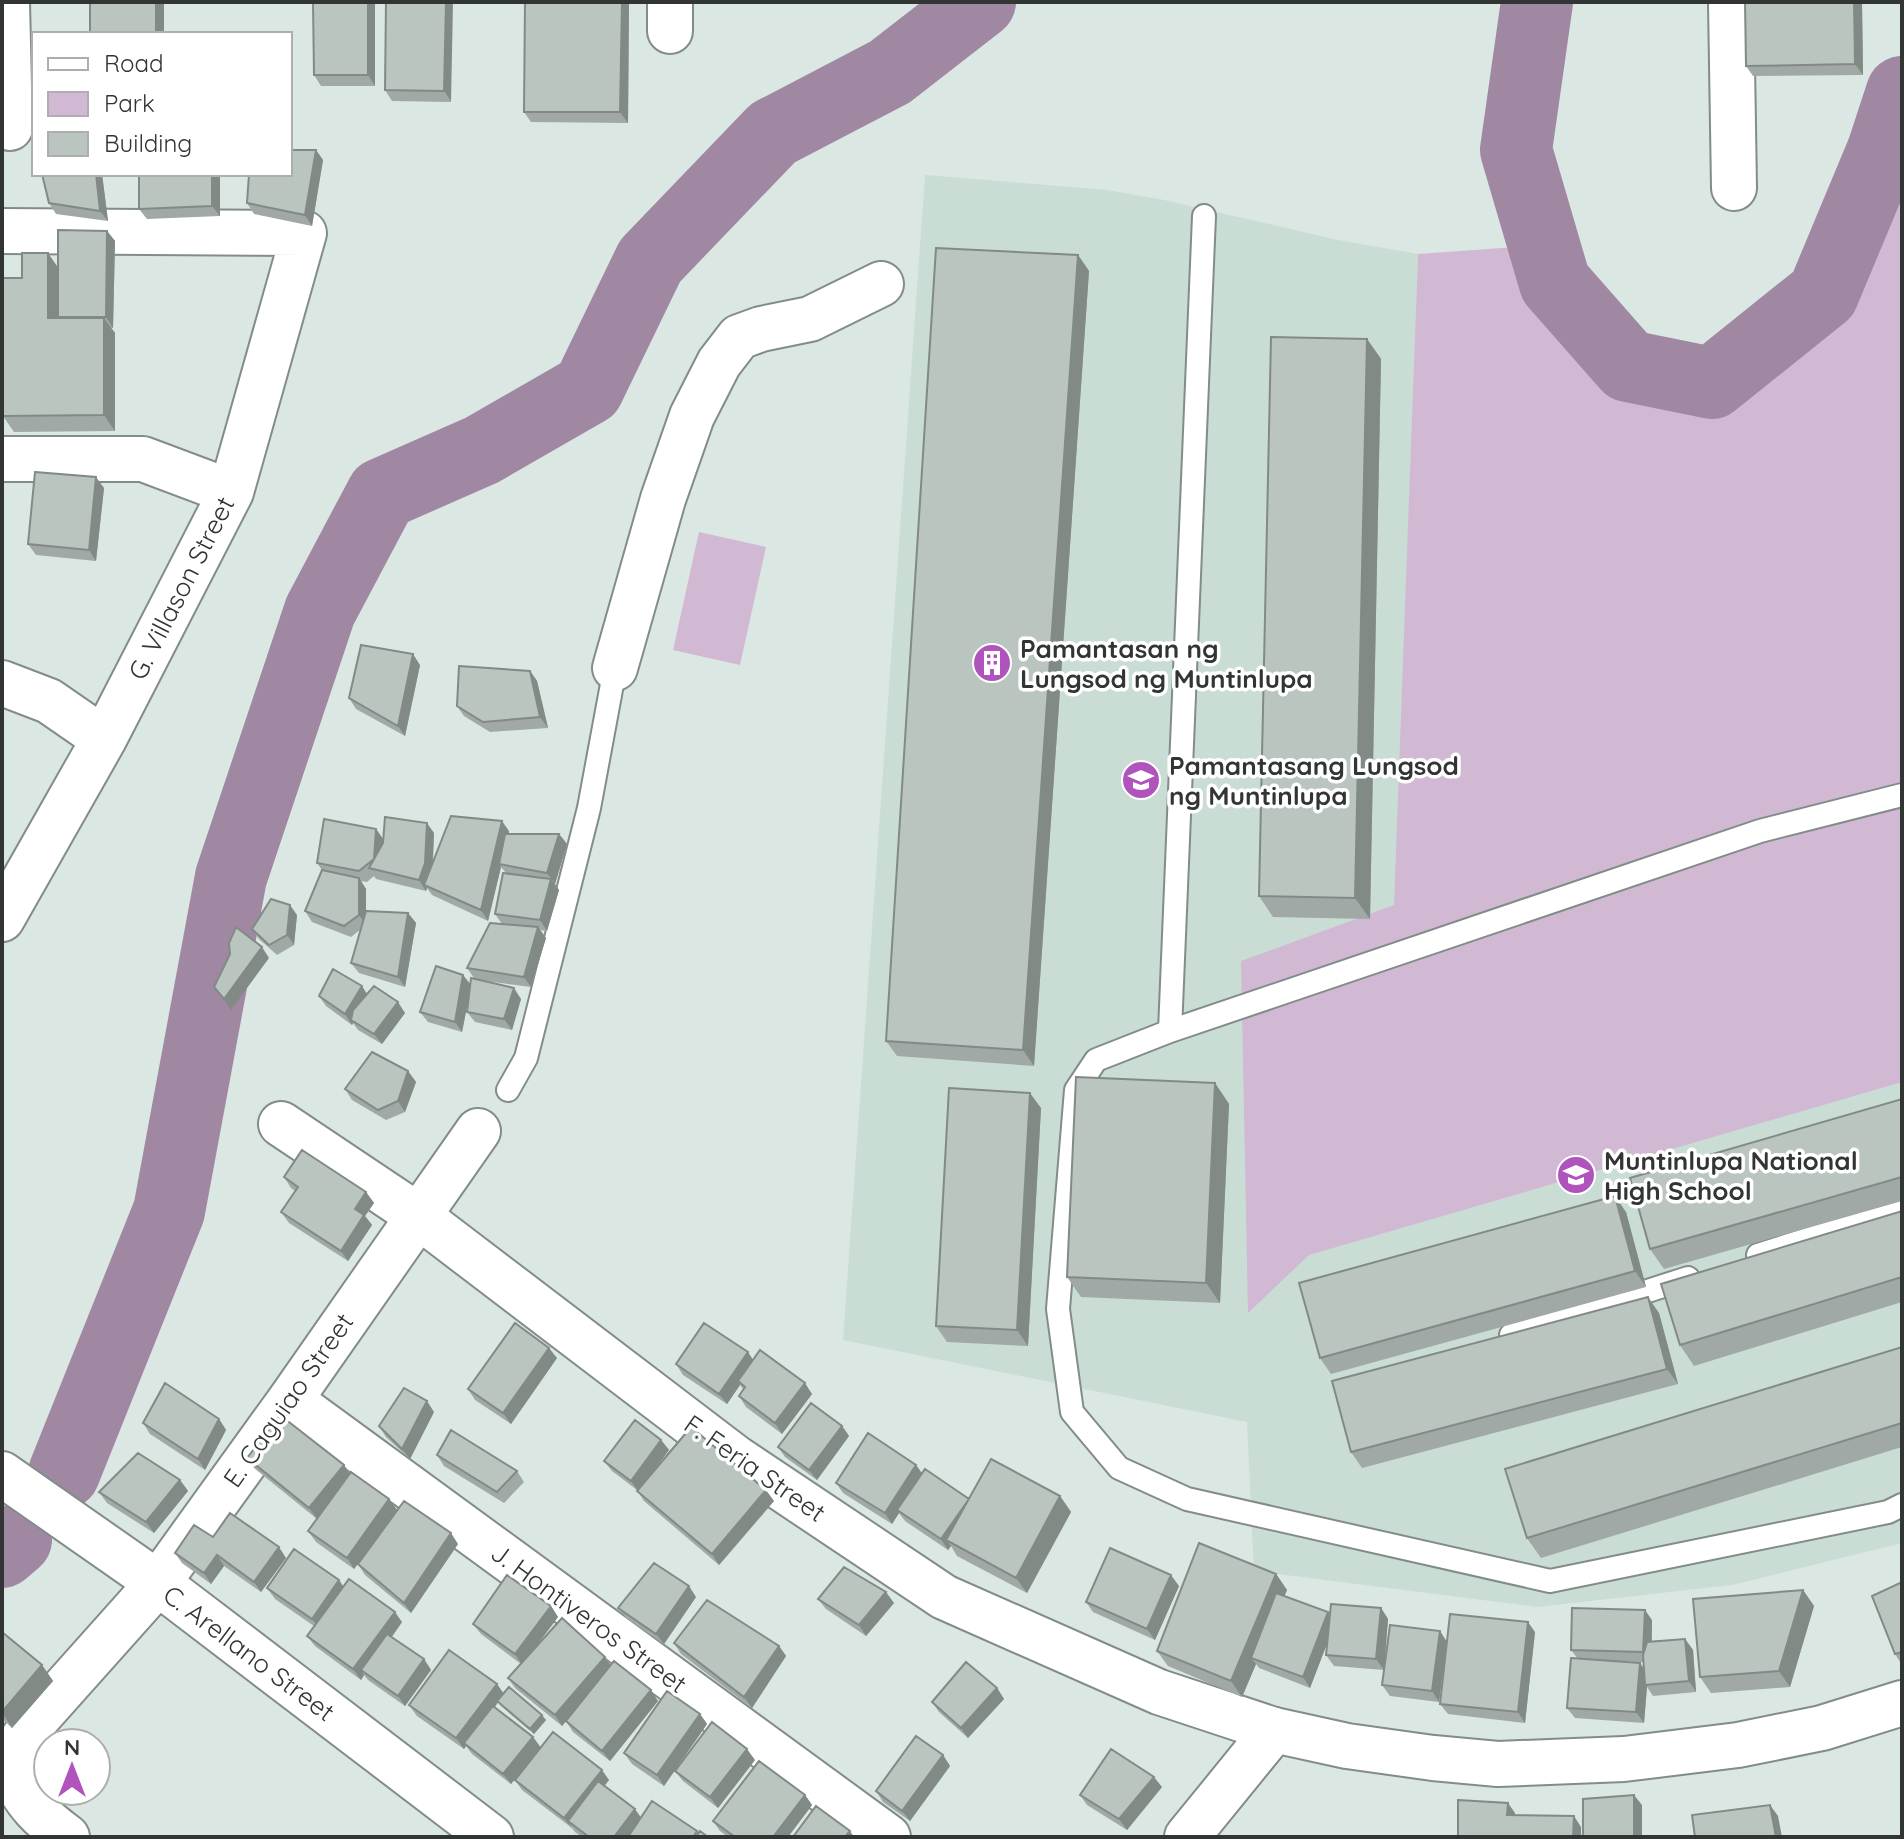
<svg xmlns="http://www.w3.org/2000/svg" width="1904" height="1839" viewBox="0 0 1904 1839" font-family="Quicksand,sans-serif">
	<style>
		.built { fill: #c9ddd5 }
		.green { fill: #d1b9d4 }
		.lines { fill: none; stroke-linecap: round; stroke-linejoin: round }
		.river { stroke: #a088a3; stroke-width: 72 }
		.service-casing { stroke: #828c88; stroke-width: 26 }
		.minor-casing { stroke: #828c88; stroke-width: 48 }
		.tertiary-casing { stroke: #828c88; stroke-width: 48 }
		.service { stroke: #fff; stroke-width: 22 }
		.minor { stroke: #fff; stroke-width: 44 }
		.tertiary { stroke: #fff; stroke-width: 44 }
		.wall { fill: #a0a9a5; fill-rule: evenodd }
		.shaded-wall { fill: #828a86 }
		.building { fill: #bac5c0; stroke: #828a86; stroke-width: 2 }
		.labels { text-anchor: middle; dominant-baseline: central; stroke-width: 7; stroke-linejoin: round; paint-order: stroke }
		.street-label { font-size: 26px; fill: #313533; stroke: #fff }
		.poi-label { font-size: 26px; font-weight: bold; fill: #313533; stroke: #fff; text-anchor: start }
	</style>
	<rect width="100%" height="100%" fill="#dbe7e2"/>
	<path class="built" d="M925,175L1107,190L1164,200L1338,240L1418,254L1395,905L1902,759V1543L1732,1585L1537,1607L1254,1571L1247,1422L843,1340Z"/>
	<path class="green" d="M1902,159V1082L1309,1255L1248,1313L1241,961L1394,905L1418,254L1544,245L1555,283L1628,366L1712,383L1823,294L1879,160Z
		M699,532L766,547L740,665L673,650Z"/>
	<g class="lines">
		<path class="river" d="M1537,2L1516,150L1555,283L1628,366L1712,383L1823,294L1883,150L1902,92
			M64,1473L169,1211L231,877L320,611L382,494L482,450L588,389L650,261L773,133L890,72L980,2
			M2,1552L16,1540"/>
		<g class="service-casing">
			<path id="service" d="M1204,216L1170,1031L1760,831L1902,795
				M1170,1031L1096,1060L1076,1090L1058,1309L1072,1412L1119,1468L1187,1499L1550,1581L1888,1512L1902,1505
				M508,1090L526,1058L589,808L615,668
				M1758,1255L1902,1209
				M1511,1335L1688,1278"/>
		</g>
		<g class="minor-casing">
			<path id="minor" d="M7,2L10,128
				M1731,2L1734,188
				M670,31V2
				M2,231L304,233L231,492L104,739L2,919
				M2,459H143L231,492
				M615,668L663,499L692,416L719,363L739,337L761,329L810,319L881,284
				M2,683L49,701L104,739
				M281,1124L417,1215L736,1458L944,1597L1159,1692L1274,1730
				M290,1400L888,1837
				M67,1837C40,1817 27,1804 11,1773L18,1746L33,1723L158,1583L290,1400L478,1131"/>
		</g>
		<g class="tertiary-casing">
			<path id="tertiary" d="M2,1474L158,1583L491,1837
				M1187,1837L1274,1730L1347,1746L1433,1758L1498,1764L1624,1759L1738,1745L1822,1728L1902,1703"/>
		</g>
		<use href="#service" class="service"/>
		<use href="#minor" class="minor"/>
		<use href="#tertiary" class="tertiary"/>
	</g>
	<path class="wall" d="M375,2V86H321L314,75Z
		M386,2L451,102L392,101L385,90Z
		M525,2H629L628,123L531,122L524,112Z
		M1745,2H1862L1863,75L1753,76L1746,66Z
		M316,150L323,160L312,226L254,214L247,203Z
		M102,174L108,221L56,214L49,203Z
		M220,174V216L147,219L139,209Z
		M107,231L115,241L113,328H111L115,333V431L14,432L3,416L22,278L58,268Z
		M1078,255L1089,271L1034,1066L897,1056L886,1041Z
		M1367,339L1381,359L1370,919L1273,917L1259,896Z
		M104,488L96,561L36,555L28,544Z
		M420,665L405,736L356,709L349,698Z
		M530,671L537,681L548,728L490,732L464,716L457,706Z
		M376,829L383,839L434,833L433,863L509,831V834H559L567,844L555,884L559,890L547,931L540,930L546,938L531,987L479,980L521,999L512,1030L475,1022L467,1012L470,993L462,1032L428,1022L420,1012L463,975L470,985L474,978L467,968L502,924L495,914L506,873L501,867L488,921L432,895L427,888L426,891L376,879L374,876L367,882L361,881L366,889V911L408,913L416,923L405,987L359,973L351,963L361,929L351,937L312,922L305,911L322,870L317,863Z
		M297,915L294,945L277,955L259,939L252,929Z
		M367,994L405,1013L382,1044L358,1030L353,1023L352,1025L326,1006L319,996Z
		M408,1071L416,1082L405,1112L386,1120L352,1100L345,1089Z
		M1215,1083L1229,1104L1220,1303L1081,1297L1067,1277Z
		M1902,1099V1201L1664,1269L1650,1249Z
		M1041,1108L1028,1346L947,1342L936,1326Z
		M284,1177L366,1192L374,1203L365,1216L372,1225L348,1261L289,1223L281,1212L295,1191L291,1188Z
		M1902,1211V1302L1694,1366L1680,1345Z
		M1626,1212L1646,1287L1331,1374L1320,1358Z
		M1659,1313L1678,1384L1362,1468L1351,1452Z
		M1902,1347V1447L1541,1558L1527,1538Z
		M557,1358L511,1424L475,1400L468,1389Z
		M753,1360L812,1394L782,1434L746,1407L739,1396L744,1390L740,1385L727,1404L683,1375L676,1364Z
		M434,1412L410,1459L386,1437L379,1426Z
		M219,1419L226,1430L205,1470L150,1434L143,1423Z
		M842,1426L849,1436L817,1480L785,1457L778,1447Z
		M661,1440L669,1450L654,1471L774,1501L719,1565L644,1501L637,1490L612,1471L604,1461Z
		M437,1455L517,1471L524,1482L504,1503L444,1466Z
		M247,1458L344,1465L350,1474L389,1499L397,1510L354,1569L316,1542L308,1531L325,1508L317,1519L254,1468Z
		M916,1465L922,1473L969,1499L1060,1496L1071,1512L1027,1593L957,1556L951,1546L948,1550L905,1521L899,1513L892,1524L843,1493L836,1483Z
		M180,1480L188,1491L154,1533L107,1503L99,1492Z
		M213,1537L286,1558L261,1592L224,1566L211,1584L182,1563L175,1553Z
		M458,1544L411,1613L365,1575L358,1564Z
		M1276,1574L1287,1590L1284,1596L1328,1612L1330,1615L1381,1608L1388,1619L1384,1670L1334,1666L1326,1655L1327,1643L1310,1688L1259,1668L1256,1664L1242,1697L1168,1666L1157,1651Z
		M339,1580L343,1586L402,1622L392,1637L424,1659L431,1670L405,1706L368,1680L364,1675L361,1680L315,1646L307,1636L314,1626L275,1599L267,1588Z
		M1902,1582V1665L1895,1654Z
		M1179,1586L1155,1640L1093,1612L1086,1602Z
		M1803,1590L1814,1606L1790,1687L1711,1693L1700,1677Z
		M696,1597L664,1644L626,1618L618,1608Z
		M818,1599L894,1603L866,1636L826,1609Z
		M551,1606L558,1617L534,1649L605,1657L611,1665L658,1701L610,1761L573,1732L566,1721L562,1726L515,1688L508,1678L521,1664L481,1634L473,1624Z
		M1652,1620V1641L1685,1639L1693,1650L1696,1692L1653,1696L1647,1687L1644,1723L1575,1718L1567,1708L1578,1659L1571,1650ZM1613,1661L1643,1662L1644,1668Z
		M2,1632L42,1665L53,1681L12,1728L2,1719Z
		M1535,1632L1525,1723L1448,1714L1440,1704L1447,1642L1439,1702L1390,1696L1382,1685L1447,1642Z
		M674,1643L779,1646L786,1656L752,1708L681,1654Z
		M997,1688L1004,1699L968,1738L939,1712L932,1702Z
		M503,1693L546,1720L534,1734L501,1706L498,1702L495,1707L533,1737L541,1748L609,1780L604,1786L641,1818L697,1831L699,1833L708,1837H582L575,1832L572,1828L522,1790L515,1780L540,1748L511,1784L472,1754L466,1746L464,1749L417,1716L409,1705Z
		M700,1714L707,1724L664,1786L632,1764L624,1753Z
		M943,1755L950,1766L910,1821L883,1802L876,1791Z
		M755,1760L718,1808L683,1781L675,1771Z
		M1162,1787L1127,1830L1087,1805L1080,1795Z
		M805,1795L812,1805L788,1837H728L720,1831L713,1821Z"/>
	<path class="shaded-wall" d="M156,2H164V34H156Z
		M368,2H375V86L368,75Z
		M446,2H453L451,102L444,91Z
		M622,2H629L628,123L620,112Z
		M1854,2H1862L1863,75L1855,64Z
		M316,150L323,160L312,226L305,215Z
		M96,174H102L108,221L100,211Z
		M212,174H220V216L212,206Z
		M107,231L115,241L113,328L106,317Z
		M48,253L59,269L58,317L59,319L48,318Z
		M1078,255L1089,271L1034,1066L1023,1050Z
		M104,318L115,333V431L104,415Z
		M1367,339L1381,359L1370,919L1355,898Z
		M96,477L104,488L96,561L89,550Z
		M413,654L420,665L405,736L398,726Z
		M530,671L537,681L548,728L540,717Z
		M502,821L509,831L502,864H499L501,867L488,921L481,910Z
		M427,823L434,833L432,873L424,885L427,888L426,891L419,880Z
		M376,829L383,839L381,870L374,859Z
		M559,834L567,844L555,884L547,873Z
		M359,878L366,889V925L359,915Z
		M551,879L559,890L547,931L540,920Z
		M290,905L297,915L294,945L287,935Z
		M408,913L416,923L405,987L398,977Z
		M538,927L546,938L531,987L524,977Z
		M262,947L269,958L231,1010L224,999Z
		M463,975L471,985L462,1032L455,1022Z
		M362,986L369,997L351,1020L353,1023L352,1025L345,1014Z
		M514,988L521,999L512,1030L504,1019Z
		M398,1002L405,1013L382,1044L374,1034Z
		M408,1071L416,1082L405,1112L398,1101Z
		M1215,1083L1229,1104L1220,1303L1206,1283Z
		M1030,1093L1041,1108L1028,1346L1017,1330Z
		M366,1192L374,1203L365,1216L372,1225L348,1261L341,1251L355,1209Z
		M1615,1196L1626,1212L1646,1287L1635,1271Z
		M1648,1297L1659,1313L1678,1384L1667,1369Z
		M549,1348L557,1358L511,1424L503,1413Z
		M748,1352L755,1363L738,1381L740,1385L727,1404L719,1394Z
		M805,1383L812,1394L782,1434L775,1423Z
		M427,1401L434,1412L410,1459L402,1449Z
		M219,1419L226,1430L205,1470L198,1459Z
		M842,1426L849,1436L817,1480L809,1470Z
		M661,1440L669,1450L638,1491L631,1481Z
		M344,1465L351,1476L317,1519L309,1508Z
		M916,1465L923,1475L897,1510L899,1513L892,1524L885,1513Z
		M180,1480L188,1491L154,1533L146,1522Z
		M766,1490L774,1501L719,1565L712,1554Z
		M1060,1496L1071,1512L1027,1593L1016,1578Z
		M389,1499L397,1510L354,1569L347,1558Z
		M969,1499L946,1540L951,1546L948,1550L941,1539Z
		M451,1533L458,1544L411,1613L404,1603Z
		M279,1547L286,1558L261,1592L254,1582Z
		M217,1555L224,1566L211,1584L204,1573Z
		M1276,1574L1287,1590L1258,1660L1251,1658L1256,1664L1242,1697L1231,1681Z
		M1171,1575L1179,1586L1155,1640L1147,1629Z
		M339,1580L346,1591L320,1629L312,1619Z
		M689,1586L696,1597L664,1644L656,1634Z
		M1803,1590L1814,1606L1790,1687L1779,1671Z
		M886,1592L894,1603L866,1636L859,1625Z
		M551,1606L558,1617L522,1665L515,1654Z
		M1381,1608L1388,1619L1384,1670L1376,1659Z
		M1645,1610L1652,1620L1651,1662L1643,1652Z
		M395,1612L402,1622L366,1673L361,1670L364,1675L361,1680L353,1669Z
		M1328,1612L1335,1623L1310,1688L1303,1677Z
		M1528,1622L1535,1632L1525,1723L1518,1712Z
		M1440,1631L1447,1642L1439,1702L1432,1691Z
		M1685,1639L1693,1650L1696,1692L1689,1681Z
		M779,1646L786,1656L752,1708L744,1697Z
		M605,1657L612,1668L562,1726L555,1715Z
		M424,1659L431,1670L405,1706L398,1696Z
		M1640,1663L1648,1674L1644,1723L1636,1712Z
		M42,1665L53,1681L12,1728L2,1712Z
		M497,1684L504,1694L467,1745L464,1743L466,1746L464,1749L456,1738Z
		M997,1688L1004,1699L968,1738L961,1728Z
		M651,1690L658,1701L610,1761L602,1751Z
		M700,1714L707,1724L664,1786L657,1775Z
		M542,1715L546,1720L534,1734L530,1729Z
		M533,1737L541,1748L511,1784L503,1774Z
		M747,1749L755,1760L718,1808L710,1797Z
		M943,1755L950,1766L910,1821L902,1811Z
		M602,1770L609,1780L574,1826L568,1821L572,1829L564,1818Z
		M1154,1777L1162,1787L1127,1830L1119,1819Z
		M805,1795L812,1805L788,1837H773Z
		M1634,1795L1642,1805V1837H1634Z
		M1508,1803L1515,1813V1826L1507,1815Z
		M1770,1805L1778,1816L1782,1837H1776Z
		M635,1809L642,1819L629,1837H614Z
		M1574,1816L1581,1827V1837H1573Z
		M850,1831L854,1837H845Z"/>
	<path class="building" d="M90,2H156V34H90Z
		M313,2H368V75H314Z
		M386,2H446L444,91L385,90Z
		M525,2H622L620,112H524Z
		M1745,2H1854L1855,64L1746,66Z
		M290,150H316L305,215L247,203L249,174H290Z
		M42,174H96L100,211L49,203Z
		M139,174H212V206L139,209Z
		M58,230L107,231L106,317H58Z
		M936,248L1078,255L1023,1050L886,1041Z
		M22,253H48V318H104V415L3,416L2,278H22Z
		M1271,337L1367,339L1355,898L1259,896Z
		M35,472L96,477L89,550L28,544Z
		M361,645L413,654L398,726L349,698Z
		M459,666L530,671L540,717L483,722L457,706Z
		M451,816L502,821L481,910L424,885Z
		M385,817L427,823L425,863L419,880L369,868L383,843Z
		M324,819L376,829L374,859L359,871L317,863Z
		M505,834H559L547,873L499,864Z
		M322,870L359,878V915L344,926L305,911Z
		M503,873L551,879L540,920L495,914Z
		M271,899L290,905L287,935L269,945L252,929Z
		M366,911L408,913L398,977L351,963Z
		M490,923L538,927L524,977L467,968Z
		M236,927L262,947L224,999L214,987L230,954L229,943Z
		M436,966L463,975L455,1022L420,1012Z
		M333,969L362,986L345,1014L319,996Z
		M471,978L514,988L504,1019L467,1012Z
		M374,986L398,1002L374,1034L351,1020L353,1010Z
		M372,1052L408,1071L398,1101L378,1110L345,1089Z
		M1076,1077L1215,1083L1206,1283L1067,1277Z
		M949,1088L1030,1093L1017,1330L936,1326Z
		M1902,1099V1177L1650,1249L1630,1178Z
		M302,1150L366,1192L355,1209L364,1215L341,1251L281,1212L298,1187L284,1177Z
		M1615,1196L1635,1271L1320,1358L1299,1283Z
		M1902,1211V1277L1680,1345L1661,1284Z
		M1648,1297L1667,1369L1351,1452L1332,1381Z
		M515,1323L549,1348L503,1413L468,1389Z
		M704,1323L748,1352L719,1394L676,1364Z
		M1902,1347V1423L1527,1538L1505,1469Z
		M760,1350L805,1383L775,1423L739,1396L745,1387L738,1381Z
		M165,1383L219,1419L198,1459L143,1423Z
		M404,1388L427,1401L402,1449L379,1426Z
		M811,1403L842,1426L809,1470L778,1447Z
		M280,1415L344,1465L309,1508L247,1458Z
		M635,1420L661,1440L631,1481L604,1461Z
		M691,1427L766,1490L712,1554L637,1491Z
		M451,1430L517,1471L497,1492L437,1455Z
		M868,1433L916,1465L885,1513L836,1483Z
		M138,1453L180,1480L146,1522L99,1492Z
		M991,1459L1060,1496L1016,1578L946,1540Z
		M925,1469L969,1499L941,1539L897,1510Z
		M351,1472L389,1499L347,1558L308,1531Z
		M404,1501L451,1533L404,1603L358,1564Z
		M230,1513L279,1547L254,1582L217,1555L204,1573L175,1553L194,1525L213,1537Z
		M1199,1543L1276,1574L1231,1681L1157,1651Z
		M1110,1548L1171,1575L1147,1629L1086,1602Z
		M294,1549L339,1580L312,1619L267,1588Z
		M654,1563L689,1586L656,1634L618,1608Z
		M844,1567L886,1592L859,1625L818,1599Z
		M507,1575L551,1606L515,1654L473,1624Z
		M349,1579L395,1612L353,1669L307,1636Z
		M1902,1582V1652L1895,1654L1872,1596Z
		M1803,1590L1779,1671L1700,1677L1693,1599Z
		M1276,1593L1328,1612L1303,1677L1251,1658Z
		M707,1600L779,1646L744,1697L674,1643Z
		M1331,1604L1381,1608L1376,1659L1326,1655Z
		M1572,1608L1645,1610L1643,1652L1571,1650Z
		M1450,1614L1528,1622L1518,1712L1440,1704Z
		M562,1618L605,1657L555,1715L508,1678Z
		M1390,1625L1440,1631L1432,1691L1382,1685Z
		M2,1632L42,1665L2,1712Z
		M387,1634L424,1659L398,1696L361,1670Z
		M1685,1639L1689,1681L1645,1685L1643,1655L1647,1642Z
		M449,1650L497,1684L456,1738L409,1705Z
		M1571,1658L1640,1663L1636,1712L1567,1708Z
		M614,1661L651,1690L602,1751L566,1721Z
		M966,1662L997,1688L961,1728L932,1702Z
		M509,1687L542,1715L530,1729L497,1701Z
		M667,1691L700,1714L657,1775L624,1753Z
		M493,1706L533,1737L503,1774L464,1743Z
		M712,1722L747,1749L710,1797L675,1771Z
		M553,1732L602,1770L564,1818L515,1780Z
		M916,1736L943,1755L902,1811L876,1791Z
		M1111,1749L1154,1777L1119,1819L1080,1795Z
		M759,1761L805,1795L773,1837H735L713,1821Z
		M598,1781L635,1809L614,1837H589L568,1821Z
		M1634,1795V1837H1583V1799Z
		M1458,1800L1508,1803L1507,1815L1574,1816L1573,1837H1458Z
		M652,1801L697,1831L693,1837H628Z
		M1770,1805L1776,1837H1695L1692,1815Z
		M816,1806L850,1831L845,1837H793Z
		M700,1831L708,1837H696Z"/>
	<defs>
		<g id="building-disc" transform="scale(2)"><circle r="9.5" fill="#b053bc" stroke="#fff"/><path d="M-4-6H4V6H1V3H-1V6H-4ZM-2.5-4.3h1.7v1.8h-1.7ZM.8-4.3h1.7v1.8H.8ZM-2.5-1h1.7V.8h-1.7ZM.8-1h1.7V.8H.8Z" fill="#fff"/></g>
		<g id="school-disc" transform="scale(2)"><circle r="9.5" fill="#b053bc" stroke="#fff"/><path d="M0-5L7-2L0 1L-7-2ZM-4 1L0 2.5L4 1V4Q0 6-4 4Z" fill="#fff"/></g>
	</defs>
	<g fill-rule="evenodd">
		<use href="#building-disc" x="992" y="663"/>
		<use href="#school-disc" x="1141" y="780"/>
		<use href="#school-disc" x="1576" y="1175"/>
	</g>
	<g class="labels">
		<g class="street-label">
			<text transform="translate(181 588) rotate(-63)">G. Villason Street</text>
			<text transform="translate(288 1400) rotate(-55)">E. Caguiao Street</text>
			<text transform="translate(755 1468) rotate(35)">F. Feria Street</text>
			<text transform="translate(589 1618) rotate(36)">J. Hontiveros Street</text>
			<text transform="translate(249 1653) rotate(37)">C. Arellano Street</text>
		</g>
		<g class="poi-label">
			<text x="1020" y="648">Pamantasan ng<tspan x="1020" dy="30">Lungsod ng Muntinlupa</tspan></text>
			<text x="1169" y="765">Pamantasang Lungsod<tspan x="1169" dy="30">ng Muntinlupa</tspan></text>
			<text x="1604" y="1160">Muntinlupa National<tspan x="1604" dy="30">High School</tspan></text>
		</g>
	</g>
	<rect width="1904" height="1839" fill="none" stroke="#313533" stroke-width="8"/>
	<rect x="32" y="32" width="260" height="144" fill="#ffffff" stroke="#adaead" stroke-width="2"/>
	<rect x="48" y="58" width="40" height="12" fill="#ffffff" stroke="#adaead" stroke-width="2"/>
	<text x="104" y="72" font-size="24" fill="#313533">Road</text>
	<rect x="48" y="92" width="40" height="24" fill="#d1b9d4" stroke="#adaead" stroke-width="2"/>
	<text x="104" y="112" font-size="24" fill="#313533">Park</text>
	<rect x="48" y="132" width="40" height="24" fill="#bac5c0" stroke="#adaead" stroke-width="2"/>
	<text x="104" y="152" font-size="24" fill="#313533">Building</text>
	<g transform="translate(72 1767)"><circle r="38" fill="#ffffff" stroke="#adaead" stroke-width="2"/>
	<path d="M0-6L14 30L0 20L-14 30Z" fill="#b053bc"/>
	<text y="-12" font-size="22" font-weight="bold" text-anchor="middle" fill="#313533">N</text>
	</g>
</svg>
